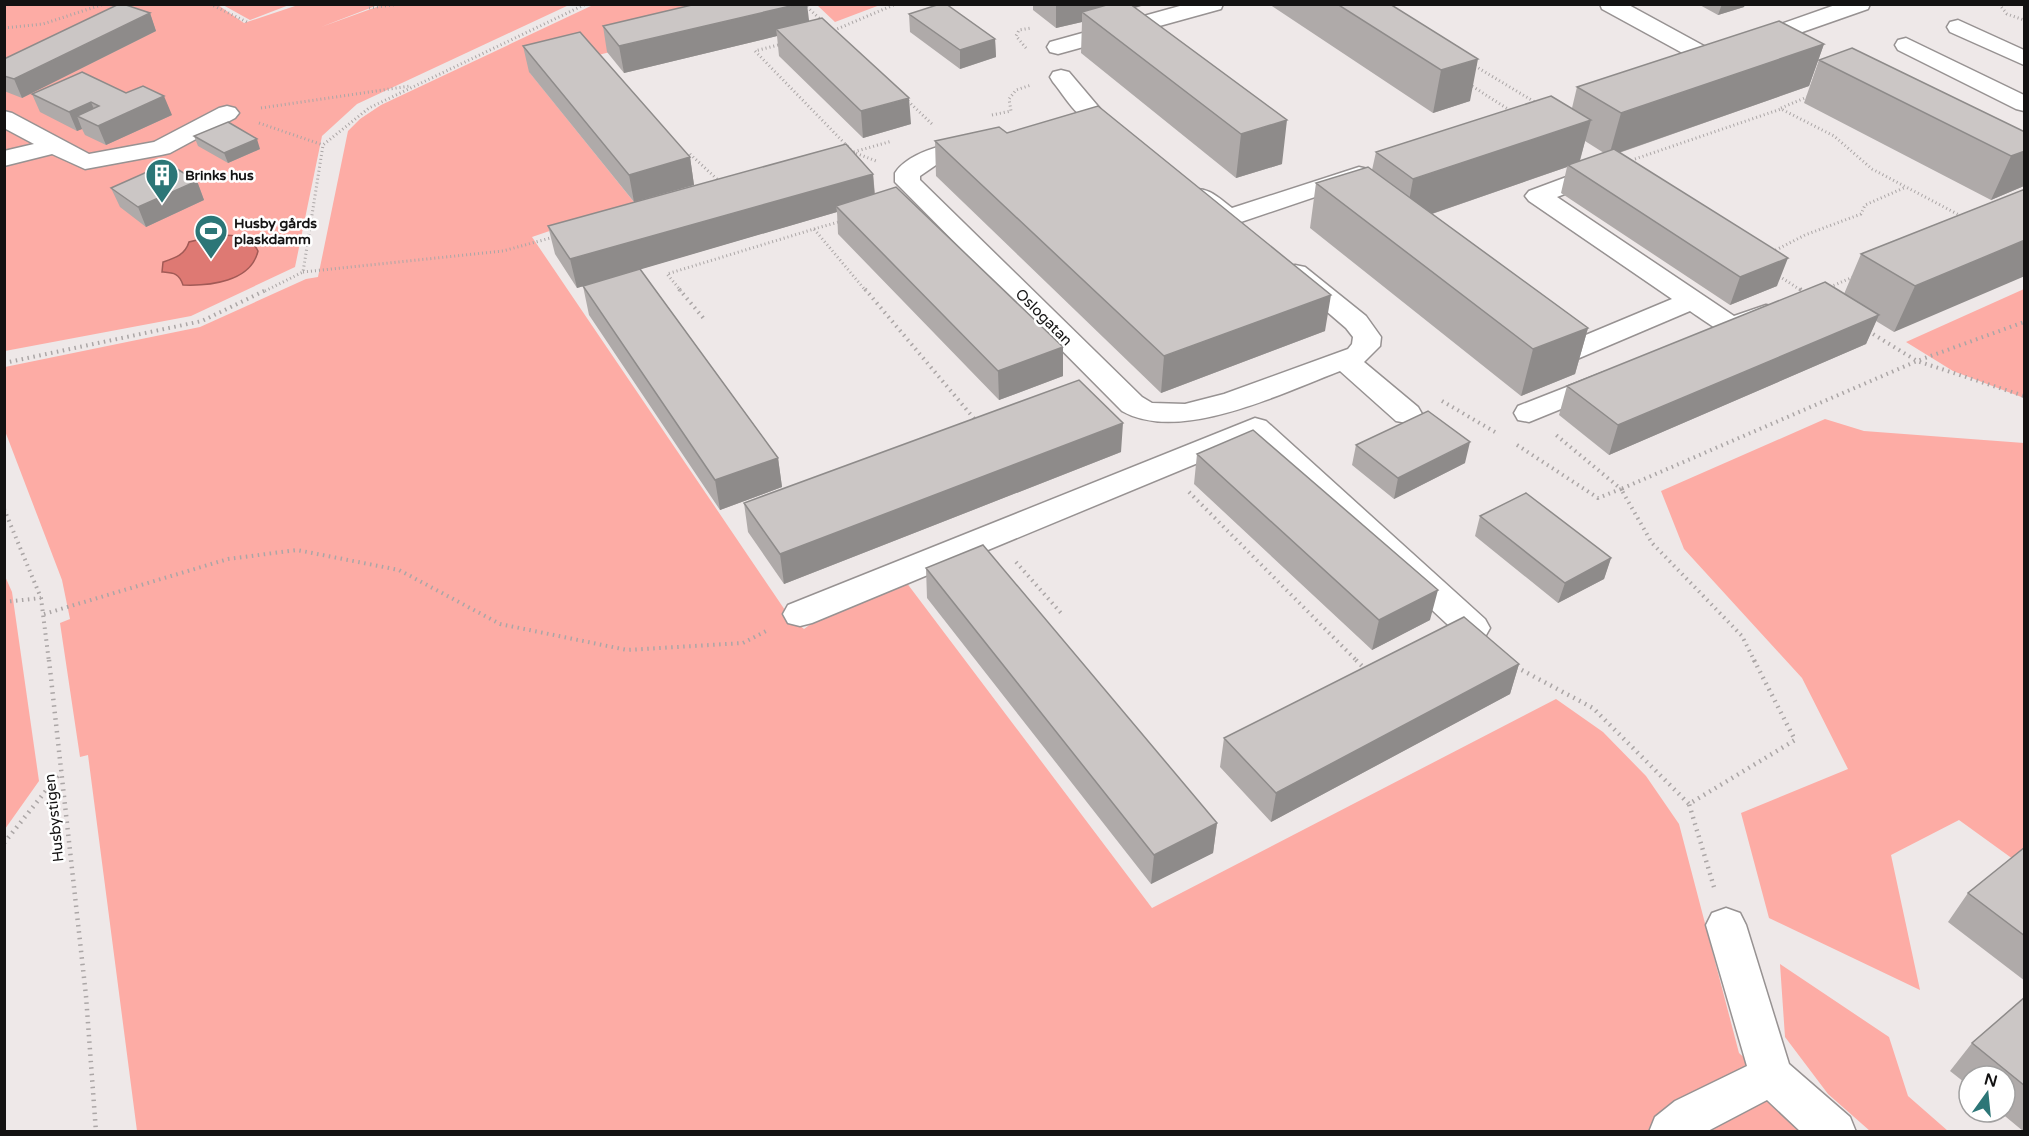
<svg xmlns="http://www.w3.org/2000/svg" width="2029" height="1136" viewBox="0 0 2029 1136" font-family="'Varela Round',sans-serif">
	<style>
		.green { fill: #fdaca5 }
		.water { fill: #de7973; stroke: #a15a56; stroke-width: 1.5 }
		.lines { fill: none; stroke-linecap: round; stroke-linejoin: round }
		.pedestrian-casing { stroke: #979292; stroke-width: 3 }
		.minor-casing { stroke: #979292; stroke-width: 3 }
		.path-far2 { stroke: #aba6a6; stroke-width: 3; stroke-dasharray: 1 3; stroke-linecap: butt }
		.path-far1 { stroke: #aba6a6; stroke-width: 4; stroke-dasharray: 1.5 4.5; stroke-linecap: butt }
		.path { stroke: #aba6a6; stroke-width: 4.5; stroke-dasharray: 1.5 5; stroke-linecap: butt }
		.pedestrian { fill: #fff; fill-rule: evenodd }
		.minor { fill: #fff; fill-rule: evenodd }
		.path-bridge { stroke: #aba6a6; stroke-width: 3; stroke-dasharray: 1 3; stroke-linecap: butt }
		.wall { fill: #afaaa9; fill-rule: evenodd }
		.shaded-wall { fill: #8e8b8a }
		.building { fill: #cbc6c5; stroke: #8e8b8a; stroke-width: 1.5 }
		.labels { text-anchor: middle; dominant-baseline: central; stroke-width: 5; stroke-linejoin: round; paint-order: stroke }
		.far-poi-label { font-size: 14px; font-weight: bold; fill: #131212; stroke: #fff; text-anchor: start }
		.street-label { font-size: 15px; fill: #131212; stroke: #fff }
	</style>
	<rect width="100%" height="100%" fill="#eee8e8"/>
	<path class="green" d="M5,5H218L244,23L298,5H378L321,27L382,5H569L357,104L322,136L295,267L191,316L5,351Z
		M223,5H289L250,20Z
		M593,5H789L530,73L634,202L532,237L789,616L804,629L823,615L906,582L1152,908L1556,699L1603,732L1646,776L1679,824L1739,1053L1826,1131H137L88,755L80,757L60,623L70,619L62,580L5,431V367L200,327L306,279L318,277L348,131L360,119L381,105Z
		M817,5H880L835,22Z
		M2024,289V398L1953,371L1906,342Z
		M1825,419L1864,431L2024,443V867L1959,820L1891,855L1920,990L1769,918L1741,813L1848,769L1802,678L1684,549L1661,491Z
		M4,574L12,592L39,781L5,829Z
		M1780,964L1889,1037L1908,1096L1948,1131H1870L1828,1094L1785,1037Z"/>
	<path class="water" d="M218,235C234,235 250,235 258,251C251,282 209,286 183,285C179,273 174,273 162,272L163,262C175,258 185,255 189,242Z"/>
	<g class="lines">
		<g class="pedestrian-casing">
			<path id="pedestrian" d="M1187,4H1223L1221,9L1058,54L1050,52L1047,47L1050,42Z
				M1604,163L1613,165L1616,170L1613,175L1557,197L1734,316L1766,305L1776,307L1780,313L1776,319C1727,339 1734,341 1690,311L1577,359L1567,362L1557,359L1553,353L1557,347L1672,299L1529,201L1525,196L1529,191Z
				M1605,372L1615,375L1620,381L1615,387L1529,422L1518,420L1514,413L1518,406Z
				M1255,418L1266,421L1485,619L1490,628L1485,637L1473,640L1461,637L1251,441L812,623L800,626L788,623L783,614L788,605Z
				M1726,908L1740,913L1746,925L1789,1064L1850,1117L1856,1132H1801L1767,1100L1706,1132H1649L1655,1117L1675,1101L1747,1066L1706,925L1712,913Z"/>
		</g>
		<g class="minor-casing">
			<path id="minor" d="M1600,4H1627L1715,52L1718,57L1715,62L1707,64L1699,62L1602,9Z
				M1838,4H1870L1868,9L1757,48L1749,50L1741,48L1738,43L1741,38Z
				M1958,20L2024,50V65L1950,32L1947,27L1950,22Z
				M1906,38L2024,95V111L2016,109L1898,50L1895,45L1898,40Z
				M1061,70L1069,72L1102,111L1106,116L1102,121C1080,127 1066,97 1053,82L1050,77L1053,72Z
				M227,106L235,108L239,113L235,118L170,153L161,155L85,169L52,154L4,166V151L34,144L4,128V111L12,113L89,154L154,142L219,108Z
				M978,137L987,139L990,144L987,149L936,165L920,176V180L1142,397L1152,403L1185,404L1224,394L1348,349L1352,344L1353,337L1346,328L1282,273L1285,267L1295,265L1305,267L1366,316L1381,337L1380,346L1364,362L1418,407L1422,414L1418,421L1407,423L1396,421L1340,371C1282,393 1179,444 1122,411L895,182V173C910,150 952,143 978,137Z
				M1359,167L1368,169L1371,174L1368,179L1229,226L1220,223L1185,195L1189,190C1207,185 1219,198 1232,208Z"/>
		</g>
		<path class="path-far2" d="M210,4L247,22
			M804,4L821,20
			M1999,4L2007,14L2024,20
			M369,8L400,4
			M4,28L43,24L104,4
			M830,32L896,4
			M782,44L755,51L853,152L876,161
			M1026,48L1016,36L1019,30L1031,28
			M1475,66L1538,104
			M1469,84L1489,97
			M908,101L933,125
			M261,108L410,86
			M1781,108L1807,97
			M992,115L1011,111L1009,99L1016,90L1031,85
			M259,123L323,145
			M850,153L892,141
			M690,154L719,181
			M1635,159L1781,109L1834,136L1872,169L1963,217
			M814,229L842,221
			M1772,252L1805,235L1861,214L1865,205L1906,187
			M303,272L503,251L554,237
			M1779,276L1802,291
			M1830,287L1853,277
			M265,291L303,272L323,145L369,108L586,4
			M681,291L667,274L814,229L866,291"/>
		<path class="path-far1" d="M679,289L705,320
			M865,289L977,422
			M1800,289L1806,293
			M1868,331L1917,361L2024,396
			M4,363L202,321L268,289
			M1442,401L1495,432
			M1517,445L1598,498L1621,489L1556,435
			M1189,492L1358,662
			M4,509L41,598L49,662
			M1016,562L1061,613
			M4,602L41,598
			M44,614L228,559L297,550L399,570L500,624L627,650L743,643L766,631
			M1755,662L1742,636L1652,543L1621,489L1917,361L2024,322"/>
		<path class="path" d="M49,660L86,996L96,1132
			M1356,660L1365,669
			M1516,667L1593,708L1689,804
			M4,843L61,772
			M1714,887L1689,804L1795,740L1754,660"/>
		<use href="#pedestrian" class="pedestrian"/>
		<use href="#minor" class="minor"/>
		<path class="path-bridge" d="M1489,97L1511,111"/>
	</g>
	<path class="wall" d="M1033,4H1148L1135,8L1282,164L1236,178L1081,53L1082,22L1056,28L1033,10Z
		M1269,4H1390L1470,101L1433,113Z
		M1698,4H1745L1744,7L1718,15Z
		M150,13L156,31L22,98L4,91V59Z
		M909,14L995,39L996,57L960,69L910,32Z
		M809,21L911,124L863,138L779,56L777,36L624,73L607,52L603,26Z
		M1824,44L1809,86L1619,153L1777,286L1730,305L1561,193L1567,167L1432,214L1588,328L1575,374L1521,396L1310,228L1316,183L1372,170L1376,152L1572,108L1577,87ZM1585,141L1604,153L1580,161Z
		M523,46L690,157L694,185L634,202L529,72Z
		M1819,60L2025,132L2024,186L1991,200L1804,103Z
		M32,94L172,115L106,145L85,135L82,129L77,131L40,112Z
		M1007,133L1325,331L1161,393L936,176L935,141Z
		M194,136L260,149L228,163L198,146Z
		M873,174L875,194L1063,347V376L999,400L838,234L837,212L640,269L778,458L782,487L720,510L589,315L583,286L633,271L577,288L555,254L548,226Z
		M197,181L204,200L146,227L120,207L111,188Z
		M2025,189L1894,332L1876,321L1866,344L1609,455L1559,415L1567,386L1844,294L1861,254Z
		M1356,445L1465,463L1394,499L1352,465Z
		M1121,452L784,584L748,532L744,503Z
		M1197,454L1430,620L1372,650L1194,484Z
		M1480,516L1611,558L1604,579L1558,603L1475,536Z
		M926,568L1217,823L1213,853L1151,884L927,598Z
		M1519,664L1510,694L1271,822L1220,767L1224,738Z
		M2025,847V981L1948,922L1968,893Z
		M2025,997V1131H2023L2000,1112H2005V1076H1969V1086L1950,1071L1972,1043Z"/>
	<path class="shaded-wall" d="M799,4H807L810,28L776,29L777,36L624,73L619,46Z
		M1056,4H1148L1092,19L1082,12V22L1056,28Z
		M1722,4H1745L1744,7L1718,15Z
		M150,13L156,31L22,98L14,79Z
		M995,39L996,57L960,69V50Z
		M1824,44L1809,86L1609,156L1621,113Z
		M1478,59L1470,101L1433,113L1441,70Z
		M164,96L172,115L106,145L98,126Z
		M909,98L911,124L863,138L861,111Z
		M91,102L99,121L77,116L82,129L77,131L69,112Z
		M1287,120L1282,164L1236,178L1241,134Z
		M1591,120L1579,163L1568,165L1567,167L1405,223L1413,179Z
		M257,139L260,149L228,163L224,153Z
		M2025,151L2024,186L1991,200L2011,156Z
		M690,157L694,185L634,202L629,175Z
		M873,174L875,201L836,206L837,212L577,288L570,259Z
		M197,181L204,200L146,227L138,207Z
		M2025,240V276L1894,332L1915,286Z
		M1788,258L1777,286L1730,305L1740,277Z
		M1331,295L1325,331L1161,393L1164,356Z
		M1879,315L1866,344L1609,455L1618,425Z
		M1588,328L1575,374L1521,396L1533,349Z
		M1063,347V376L999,400L998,371Z
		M1123,423L1121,452L784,584L780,554Z
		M1470,442L1465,463L1394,499L1398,478Z
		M778,458L782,487L720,510L715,480Z
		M1611,558L1604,579L1558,603L1565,583Z
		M1438,590L1430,620L1372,650L1379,620Z
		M1519,664L1510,694L1271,822L1276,793Z
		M1217,823L1213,853L1151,884L1154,855Z"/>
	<path class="building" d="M119,4H123L150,13L14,79L4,76V59Z
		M696,4H799L619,46L603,26Z
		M940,4H946L995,39L960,50L909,14Z
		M1110,4H1130L1287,120L1241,134L1082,12Z
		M1337,4H1390L1478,59L1441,70Z
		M822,18L909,98L861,111L776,29Z
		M1779,21L1824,44L1621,113L1577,87Z
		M580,32L690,157L629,175L523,46Z
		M1852,48L2025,132V151L2011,156L1819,60Z
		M82,72L126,93L143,86L164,96L98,126L77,116L99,106L91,102L69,112L32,94Z
		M1551,96L1591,120L1413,179L1376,152Z
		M1098,106L1331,295L1164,356L935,141L999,127L1007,133Z
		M228,122L257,139L224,153L194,136Z
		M846,144L873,174L570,259L548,226Z
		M1614,149L1788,258L1740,277L1568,165Z
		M167,163L197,181L138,207L111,188Z
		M1368,167L1588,328L1533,349L1316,183Z
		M896,187L1063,347L998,371L836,206Z
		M2025,189V240L1915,286L1861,254Z
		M640,269L778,458L715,480L583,286Z
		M1825,282L1879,315L1618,425L1567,386Z
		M1079,380L1123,423L780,554L744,503Z
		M1428,411L1470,442L1398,478L1356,445Z
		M1253,430L1438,590L1379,620L1197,454Z
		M1526,493L1611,558L1565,583L1480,516Z
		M983,545L1217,823L1154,855L926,568Z
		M1464,617L1519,664L1276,793L1224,738Z
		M2025,847V936L1968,893Z
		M2025,997V1086L1972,1043Z"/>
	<defs>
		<g id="building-pin" transform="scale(1.725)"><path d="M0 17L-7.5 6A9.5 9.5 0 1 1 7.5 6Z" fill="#2c7677" stroke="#fff"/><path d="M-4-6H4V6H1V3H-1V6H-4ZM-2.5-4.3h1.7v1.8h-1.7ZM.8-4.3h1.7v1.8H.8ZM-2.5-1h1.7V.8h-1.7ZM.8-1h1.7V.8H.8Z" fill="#fff"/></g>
		<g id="stadium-pin" transform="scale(1.725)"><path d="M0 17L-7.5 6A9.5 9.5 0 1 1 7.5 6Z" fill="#2c7677" stroke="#fff"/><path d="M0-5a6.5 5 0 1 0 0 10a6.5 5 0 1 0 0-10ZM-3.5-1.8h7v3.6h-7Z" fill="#fff"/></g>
	</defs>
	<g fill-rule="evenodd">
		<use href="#building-pin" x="162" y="175"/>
		<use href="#stadium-pin" x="211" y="231"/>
	</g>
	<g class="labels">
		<g class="far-poi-label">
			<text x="185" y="175">Brinks hus</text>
			<text x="234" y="223">Husby gårds<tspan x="234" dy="16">plaskdamm</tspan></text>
		</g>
		<g class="street-label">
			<text transform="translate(1044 317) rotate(45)">Oslogatan</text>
			<text transform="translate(54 818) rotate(-96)">Husbystigen</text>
		</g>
	</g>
	<rect width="2029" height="1136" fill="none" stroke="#131212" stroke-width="12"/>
	<g transform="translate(1987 1094) rotate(15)"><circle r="28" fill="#ffffff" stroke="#a1a0a0" stroke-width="1.5"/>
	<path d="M0-4.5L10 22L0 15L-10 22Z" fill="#2c7677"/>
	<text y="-9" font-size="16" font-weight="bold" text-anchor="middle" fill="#131212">N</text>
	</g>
</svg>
